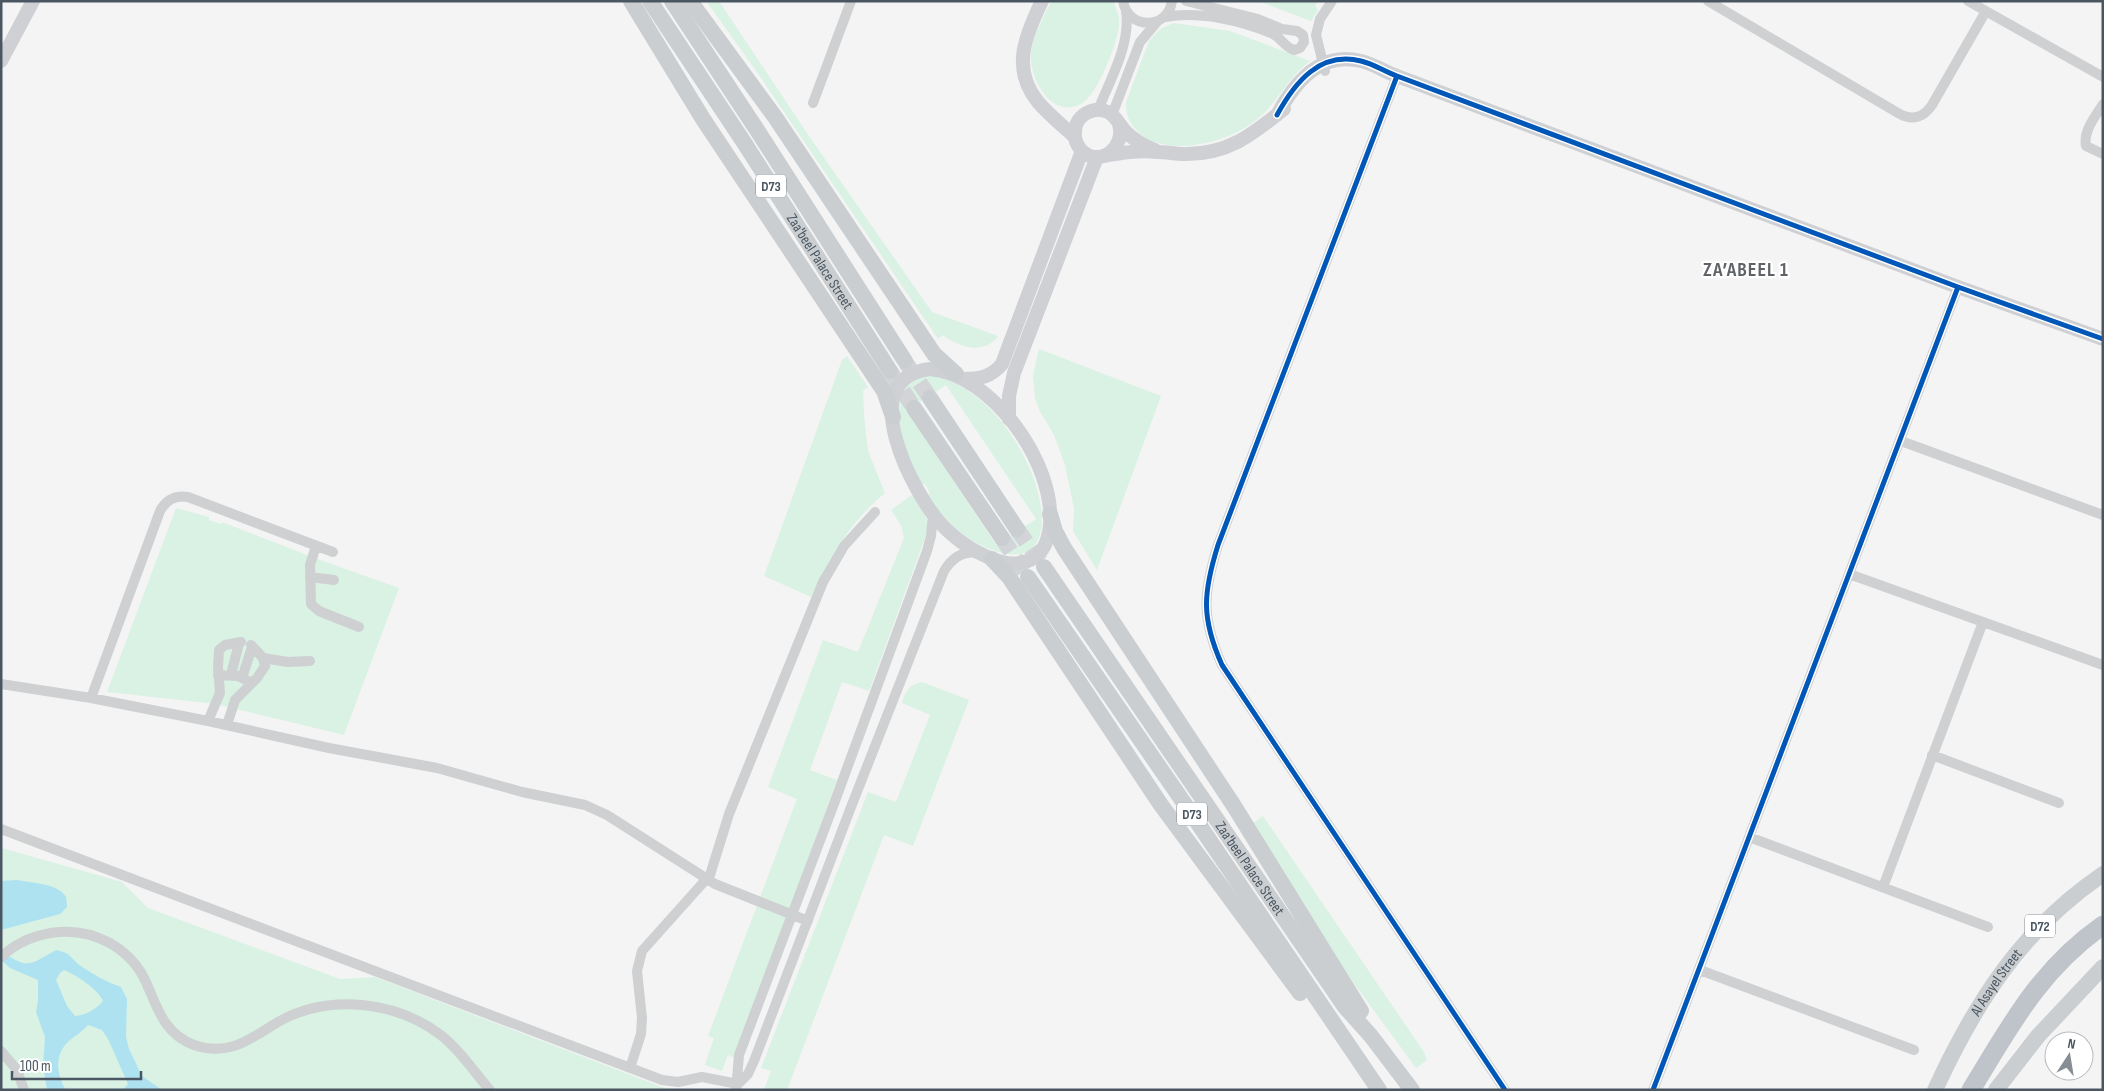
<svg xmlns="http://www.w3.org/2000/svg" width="2104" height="1091" viewBox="0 0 2104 1091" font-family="'Sofia Sans Condensed',sans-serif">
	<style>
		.green { fill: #d9f2e3; fill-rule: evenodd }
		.water { fill: #aee2f0; fill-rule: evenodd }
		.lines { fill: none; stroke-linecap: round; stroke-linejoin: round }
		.primary-tunnel { stroke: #d2d4d7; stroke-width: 16; stroke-dasharray: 16 8; stroke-linecap: butt }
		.street { stroke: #ced0d2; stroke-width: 10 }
		.secondary { stroke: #ced0d4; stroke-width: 14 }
		.primary { stroke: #caced1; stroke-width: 16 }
		.highway { stroke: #bec4c9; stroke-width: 19 }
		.cycleway-casing { stroke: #fff; stroke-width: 8 }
		.cycleway { stroke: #0057b8; stroke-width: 5 }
		.labels { text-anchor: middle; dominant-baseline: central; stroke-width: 4.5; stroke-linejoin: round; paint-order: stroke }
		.shield { fill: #fff; stroke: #808990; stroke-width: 1 }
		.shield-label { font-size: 14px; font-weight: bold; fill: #4a5661 }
		.street-label { font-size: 15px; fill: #4a5661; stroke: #fff }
		.district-label { font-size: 20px; font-weight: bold; letter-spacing: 1px; fill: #5f6368; stroke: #fff }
	</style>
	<rect width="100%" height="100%" fill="#f4f4f4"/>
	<path class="green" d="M706,1H719L813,142L932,312L998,336C985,355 959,348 943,335L938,339L757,72Z
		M1051,1H1114C1115,9 1120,15 1119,23C1119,41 1097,96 1081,104C1050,120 1028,76 1031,51C1034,34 1044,17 1051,1Z
		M1258,1H1318L1315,6L1318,10L1311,21Z
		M1173,23L1230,31L1310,61C1291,75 1281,95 1265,112C1240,139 1182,156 1148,139C1134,131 1125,119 1126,102L1149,41L1160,29Z
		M1039,349L1161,396L1097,570L1073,531L1074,509L1065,465L1054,435L1039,410L1035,398L1033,375Z
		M847,356L868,387L863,391L864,415L868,451L885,493C851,521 829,557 811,597L764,576L842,360Z
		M929,375C1028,390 1091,586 992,550C966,541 943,519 929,497V491L925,484L921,485C908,464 885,400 911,383C916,379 923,377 929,375ZM946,385L1036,519L996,545L907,411Z
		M913,494L925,509L928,530L869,691L842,682L810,770L837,780L735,1058L728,1055L722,1071L705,1065L714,1038L708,1036L797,799L768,787L823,640L858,652L904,538L901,525L891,510Z
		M176,508L209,517V520L221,524L222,522L312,557L399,588L344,735L216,704L107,692Z
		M922,682L969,700L913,846L884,835L787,1090H764L771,1071L761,1068L868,792L896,802L930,715L902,703C906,691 908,685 922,682Z
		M1263,816L1424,1052L1427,1060L1416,1068L1350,978L1253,823Z
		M2,848L122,882L148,908L340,979L375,977L670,1090H1Z"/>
	<path class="water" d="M17,880C31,883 58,883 66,897L67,907L60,914L1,930V881Z
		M56,950C74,954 69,958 82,967C94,975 107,982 121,987L127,999L126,1037L129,1049L142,1076L162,1090H123L128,1084L109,1041L102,1030L88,1025C82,1032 76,1035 70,1040C54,1053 56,1074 66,1090H47L43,1066L45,1037L36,1012L38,1001V980L10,968L1,960V951C29,970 29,965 56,950ZM64,970C75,974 99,990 103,1001C95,1010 86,1015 75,1016L67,1006L56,980L60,973Z"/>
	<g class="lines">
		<path class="primary-tunnel" d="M906,363L930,398
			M890,371L914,408
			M1017,529L1044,567
			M1002,538L1026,574"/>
		<path class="street" d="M1123,1C1128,30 1168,30 1172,1
			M1708,1L1898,113C1912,121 1923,118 1932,105L1986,11
			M1968,1L2103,77
			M1165,17C1199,11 1241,20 1273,34C1281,38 1285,47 1294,50L1300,48L1304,42L1303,35L1297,31L1282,29L1258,19L1186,1
			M1325,71L1316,35L1320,19L1332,1
			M1397,76L1218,545C1203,593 1201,618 1222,665L1505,1090
			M813,103L851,1
			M2103,104C2095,117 2083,131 2086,146L2103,154
			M1098,110C1110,80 1131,44 1126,11
			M1112,115L1140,42L1157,22
			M1901,441L2103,515
			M316,546L310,565L311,604L319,611L359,627
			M1849,574L2103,665
			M310,577L334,580
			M263,658L288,662L310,661
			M218,675L238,676L252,683
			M231,675L239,643
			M242,678L252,647
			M1,684L91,698L208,721L329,748L437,768L522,792L585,805L607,815L715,884L808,921
			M91,698L160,511C166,500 175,495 188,497L333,552
			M208,721L220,693L218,667L219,650L225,645L241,642
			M227,725L235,700L257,678L265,666L263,658L251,645
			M1932,755L2059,803
			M1,829L662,1080L678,1082L702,1077L738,1084
			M1749,837L1988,927
			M1883,887L1983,622
			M1,957C17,942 37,934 59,932C93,929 128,947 144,978C157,1005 162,1033 194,1045C229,1057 250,1039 278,1022C329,993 397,1001 442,1036C461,1051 474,1072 490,1090
			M1700,970L1914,1050
			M1,1051L17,1070L24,1090
			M630,1068L641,1034L642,1018L637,971L642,951L710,875L729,814L823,582L844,546L875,512
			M738,1084L748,1074L754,1061L851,807L944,571C952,558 963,550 979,553
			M736,1090L739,1055L835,801L927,551L931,536L933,513
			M1653,1090L1958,287"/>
		<path class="secondary" d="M1042,1C1025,36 1011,69 1038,102C1049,115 1063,126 1075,137
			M1,61L33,1
			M1277,115C1295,82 1320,51 1361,61C1374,64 1385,72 1397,76L1958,287L2103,339
			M1119,124C1126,147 1100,169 1081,150C1077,145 1074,139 1075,132C1075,116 1093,105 1108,112C1116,116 1120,126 1126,132C1134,140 1144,146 1155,150
			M1103,156C1121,153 1139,150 1157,152C1167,152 1175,154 1184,154C1228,155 1253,134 1284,109
			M930,369C992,374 1055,463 1050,524C1049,536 1045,550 1035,557C1025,564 1014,565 1002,562C980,556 958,542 942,525C913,494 852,378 930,369Z
			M964,379C980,379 991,377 1002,364L1082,151
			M1009,419V396L1014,373L1097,157"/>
		<g class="primary">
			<path d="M631,1L703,119L884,391L893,417"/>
			<path id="s1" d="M650,1L745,144L890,371"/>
			<path d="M672,1L759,133L905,361"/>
			<path d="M690,1L775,117L934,354L956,374"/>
			<path d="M930,398L1017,529"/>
			<path d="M914,408L1002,538"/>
			<path d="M1050,514L1055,531L1064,548L1234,806L1361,1011"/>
			<path d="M992,559L1009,577L1161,805L1300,993"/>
			<path id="s2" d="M1044,567L1345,1007L1371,1036L1412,1090"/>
			<path d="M1028,577L1191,813L1379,1090"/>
			<path id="s3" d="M1935,1090C1975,1003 2022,929 2103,874"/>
			<path d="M1996,1090L2038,1036L2103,967"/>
		</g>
		<path class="highway" d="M1971,1090C2010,1026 2040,969 2103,925"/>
		<g class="cycleway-casing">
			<path id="cycleway" d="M1397,76L1218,545C1203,593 1201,618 1222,665L1505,1090
				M1277,115C1295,82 1320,51 1361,61C1374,64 1385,72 1397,76L1958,287L2103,339
				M1653,1090L1958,287"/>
		</g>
		<use href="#cycleway" class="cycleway"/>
	</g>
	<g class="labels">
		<g class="shield">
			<rect x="756" y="174.5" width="30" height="23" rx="4"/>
			<rect x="1177" y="802.5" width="30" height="23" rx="4"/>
			<rect x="2025" y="914.5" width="30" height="23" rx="4"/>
		</g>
		<g class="shield-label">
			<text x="771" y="186">D73</text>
			<text x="1192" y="814">D73</text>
			<text x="2040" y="926">D72</text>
		</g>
		<g class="street-label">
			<text stroke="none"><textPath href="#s1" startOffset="311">Zaa'beel Palace Street</textPath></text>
			<text stroke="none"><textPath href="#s2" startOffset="365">Zaa'beel Palace Street</textPath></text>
			<text stroke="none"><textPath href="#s3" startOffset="124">Al Asayel Street</textPath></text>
		</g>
		<g class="district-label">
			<text x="1746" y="270">ZA’ABEEL 1</text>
		</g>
	</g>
	<rect width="2104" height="1091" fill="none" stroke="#4a5661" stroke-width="5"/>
	<g transform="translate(2069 1056) rotate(12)"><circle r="24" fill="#ffffff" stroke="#b7bbc0"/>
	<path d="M0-4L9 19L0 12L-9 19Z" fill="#868d94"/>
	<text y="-8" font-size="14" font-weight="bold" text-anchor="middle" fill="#4a5661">N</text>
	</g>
	<path d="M12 1071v8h129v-8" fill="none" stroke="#4a5661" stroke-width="2.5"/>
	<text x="20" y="1071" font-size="15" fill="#4a5661" stroke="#ffffff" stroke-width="4" paint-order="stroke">100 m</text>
</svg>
